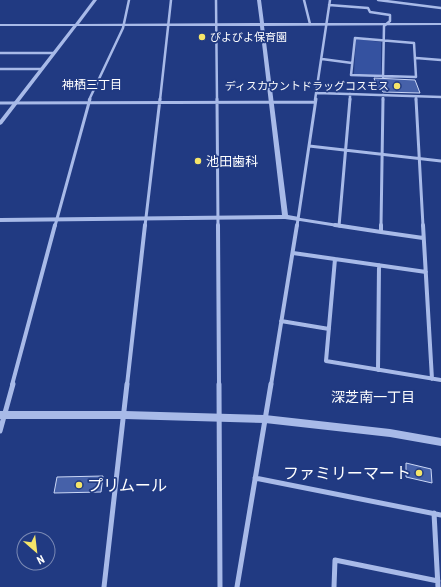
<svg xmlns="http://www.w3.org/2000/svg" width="441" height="587" viewBox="0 0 441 587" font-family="'Roboto Condensed','Noto Sans JP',sans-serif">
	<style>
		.green { fill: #3552a0 }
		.building { fill: #4661a9; stroke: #cbd7f6 }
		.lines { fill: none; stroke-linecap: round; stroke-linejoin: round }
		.minor-far3 { stroke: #a8bae8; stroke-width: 2.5 }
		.minor-far2 { stroke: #a8bae8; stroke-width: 3 }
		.minor-far1 { stroke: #a8bae8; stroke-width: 4 }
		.minor { stroke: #a8bae8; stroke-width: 5 }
		.tertiary { fill: #a8bae8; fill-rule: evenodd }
		.poi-dot { fill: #f5e569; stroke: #213a82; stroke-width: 1.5 }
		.labels { text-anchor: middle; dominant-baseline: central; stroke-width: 3.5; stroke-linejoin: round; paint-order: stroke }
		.far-poi-label { font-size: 11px; fill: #fff; stroke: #213a82; text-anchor: start }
		.far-neighbourhood-label { font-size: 12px; fill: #fff; stroke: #213a82 }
		.poi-label { font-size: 13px; fill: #fff; stroke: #213a82; text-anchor: start }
		.neighbourhood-label { font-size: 14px; fill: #fff; stroke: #213a82 }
		.near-poi-label { font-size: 16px; fill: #fff; stroke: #213a82; text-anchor: end }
	</style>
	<rect width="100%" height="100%" fill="#213a82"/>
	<path class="green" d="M356,39L381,42V75L354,74Z"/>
	<path class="building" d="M374,78L415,80L420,93L383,92L381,89H377Z
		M406,463L431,469L432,483L406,477Z
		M103,476L101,492L54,493L57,477Z"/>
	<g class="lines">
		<path class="minor-far3" d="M216,0L217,100
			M304,0L310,24
			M378,0L441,8
			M329,5L368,8L370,12L390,15V21L384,26L383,77
			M355,38L414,43L416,77L351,75Z
			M0,53H53
			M416,58L441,60
			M322,59L352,63
			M0,69H41
			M317,93L441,97
			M416,97V100
			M89,100L123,28L129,0
			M160,100L171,0
			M315,100L330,0
			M350,100V94
			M383,100V95"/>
		<path class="minor-far2" d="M217,99L218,226
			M416,99L423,226
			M0,103L315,102
			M309,146L441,161
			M297,219L341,226
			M55,226L90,99
			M145,226L160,99
			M297,226L316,99
			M339,226L350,99
			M381,226L383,99"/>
		<path class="minor-far1" d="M218,225L219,385
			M335,225L381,232V225
			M423,225L432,379
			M381,232L423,238
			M293,253L426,272
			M335,259L326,361L441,380
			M281,321L329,329
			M378,370L379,265
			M12,385L55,225
			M127,385L145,225
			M271,385L297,225"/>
		<path class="minor" d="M219,384L220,587
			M0,431L13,384
			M255,478L441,515
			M434,513L438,587
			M104,587L127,384
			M237,587L271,384
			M334,587L335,560L438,581"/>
		<path class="tertiary" d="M93,0H97L79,24L260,23L257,0H261L264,23H441V25L264,26L288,215L299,217L300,219L299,221L285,219L0,222V218L282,215L260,26H77L2,124L0,125V120L73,26H0V24H75Z
			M0,411H125L265,415L390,429L441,438V446L390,437L265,423L125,419H0Z"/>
	</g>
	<g class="poi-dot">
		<circle cx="202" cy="37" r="4"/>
		<circle cx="397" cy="86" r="4"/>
		<circle cx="198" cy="161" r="4"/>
		<circle cx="419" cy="473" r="4"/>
		<circle cx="79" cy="485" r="4"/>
	</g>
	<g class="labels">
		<g class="far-poi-label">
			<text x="210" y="37">ぴよびよ保育園</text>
			<text x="389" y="86" text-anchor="end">ディスカウントドラッグコスモス</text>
		</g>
		<g class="far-neighbourhood-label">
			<text x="92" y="85">神栖三丁目</text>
		</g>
		<g class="poi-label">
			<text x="206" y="161">池田歯科</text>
		</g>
		<g class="neighbourhood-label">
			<text x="373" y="397">深芝南一丁目</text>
		</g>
		<g class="near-poi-label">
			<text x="411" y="473">ファミリーマート</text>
			<text x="87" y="485" text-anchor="start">プリムール</text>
		</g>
	</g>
	<g transform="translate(36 551) rotate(152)"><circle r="19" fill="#213a82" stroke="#7a89b4"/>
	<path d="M0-3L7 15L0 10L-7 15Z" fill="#f5e569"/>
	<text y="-6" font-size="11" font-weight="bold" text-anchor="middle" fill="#ffffff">N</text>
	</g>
</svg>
